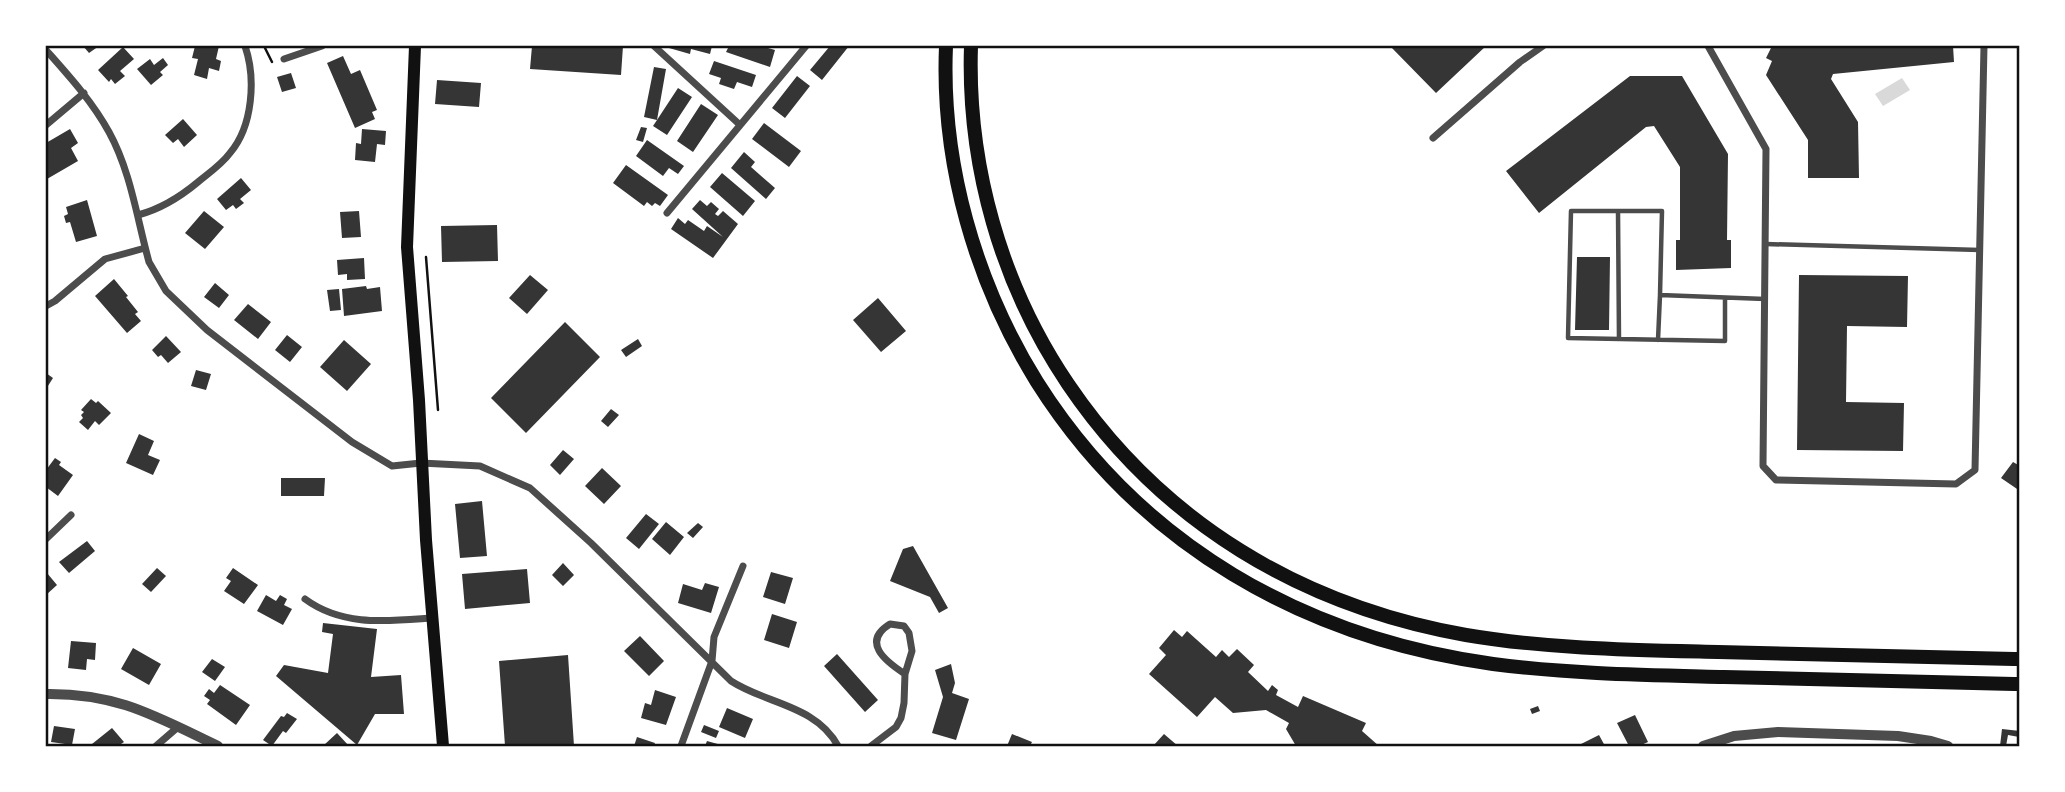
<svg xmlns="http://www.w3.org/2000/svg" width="2065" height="792" viewBox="0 0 2065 792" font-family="'Sofia Sans Condensed',sans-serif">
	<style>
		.water { fill: #d9d9d9 }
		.building { fill: #353535 }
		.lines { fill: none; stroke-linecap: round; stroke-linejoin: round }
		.path { stroke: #111; stroke-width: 2.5 }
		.service { stroke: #4c4c4c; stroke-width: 4.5 }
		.minor { stroke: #4c4c4c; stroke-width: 7 }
		.tertiary { stroke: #4c4c4c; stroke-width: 10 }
		.primary { stroke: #111; stroke-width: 12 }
		.motorway { stroke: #111; stroke-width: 14 }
		.neatline { fill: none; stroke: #111; stroke-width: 2.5 }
	</style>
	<rect width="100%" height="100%" fill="#fff"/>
	<path class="water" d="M1902,78L1910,90L1883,106L1875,94Z"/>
	<path class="building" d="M83,46H99L89,53Z
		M195,46L205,48L206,46H219L216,59L221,61L219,71L209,68L207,79L194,75L198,59L192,58Z
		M532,46H623L621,75L530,69Z
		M670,46H712L710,54L691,49L690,54L669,48Z
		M729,46H761L775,50L770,67L726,52Z
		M830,46H849L822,80L810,70Z
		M1390,46H1486L1436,93Z
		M1772,46H1953L1954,62L1833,74L1831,79L1858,122L1859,178H1808V140L1766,75L1772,61L1766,58Z
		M123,47L134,59L120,71L125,76L115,84L111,79L109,82L98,70Z
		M343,56L351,74L360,70L377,110L372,112L375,119L355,128L327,63Z
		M163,58L168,65L160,72L163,75L151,85L137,69L150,59L154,65Z
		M714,61L756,75L752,87L737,82L734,89L719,84L721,78L709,74Z
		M654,67L666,69L657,120L678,88L692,97L667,135L653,126L657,120L644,117Z
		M291,73L296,88L282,92L277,77Z
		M797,76L810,86L785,118L772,108Z
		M1630,76H1682L1728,154L1727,240H1731V268L1676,270V240H1680V167L1654,126L1646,127L1539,213L1506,171Z
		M437,80L481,83L479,107L435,104Z
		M701,104L718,115L693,152L677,141Z
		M183,119L197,135L184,147L178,139L173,143L165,135Z
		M764,123L801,151L789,167L752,139Z
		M641,127L647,128L643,142L636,140Z
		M70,129L78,143L71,148L78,161L47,179L46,143Z
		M362,129L386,131L385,145L377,144L375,162L355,160L356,143L361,144Z
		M647,140L684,166L678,174L669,168L663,176L636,156Z
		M744,152L755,162L751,167L775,188L766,199L731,168Z
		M626,165L668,195L660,206L655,203L652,206L647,202L644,206L613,183Z
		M722,173L755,201L743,216L710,187Z
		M241,178L251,190L240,199L244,203L236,209L233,205L226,210L217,199Z
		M87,200L97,236L76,242L70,222L66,223L64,216L68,214L66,207Z
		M700,200L707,206L711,202L719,209L715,214L718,216L723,211L738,224L713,258L671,229L678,218L685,224L688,220L704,231L707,226L723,237L692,209Z
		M204,211L224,227L205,249L185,233Z
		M359,211L361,237L342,238L340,212Z
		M497,225L498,261L442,262L441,226Z
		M1577,257H1610L1609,330H1575Z
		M364,258L365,279L347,280V274L338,275L337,260Z
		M530,275L548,290L527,314L509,298Z
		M1799,275L1908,276L1907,327L1847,326L1846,402L1904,403L1903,451L1797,450Z
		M114,279L128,296L126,297L138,312L135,314L141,321L127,333L95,296Z
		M215,283L229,295L219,308L204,297Z
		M366,286L367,289L380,287L382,311L344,316L342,289Z
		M339,289L341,310L330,311L327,290Z
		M878,298L906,331L881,352L853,320Z
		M248,304L271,322L258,339L234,320Z
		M565,322L600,357L526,433L491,398Z
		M287,335L302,347L290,362L275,350Z
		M166,336L181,352L168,363L161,355L158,357L152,350Z
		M638,339L642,346L626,357L621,350Z
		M344,340L371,364L347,391L320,367Z
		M196,370L211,374L206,390L191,386Z
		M46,373L53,378L46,389Z
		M91,399L96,403L98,401L111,413L99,425L95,421L88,430L79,422L83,418L81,415L84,412L81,410Z
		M611,409L619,415L608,427L601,421Z
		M139,434L154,441L148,455L160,460L153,475L126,463Z
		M563,450L574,459L560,475L550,465Z
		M55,458L61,462L59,465L73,475L58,496L46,487V470Z
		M2013,462L2020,466V491L2001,478Z
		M602,468L621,486L604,504L585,486Z
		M281,478H325L324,496H281Z
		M482,501L487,556L460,558L455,504Z
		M646,514L659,524L639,549L626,538Z
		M666,522L684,537L670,555L652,539Z
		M698,523L703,527L693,538L687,533Z
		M87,541L95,551L69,573L59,562Z
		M913,546L948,608L939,613L930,597L890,581L903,549Z
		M563,563L574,575L563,586L552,575Z
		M157,568L166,576L151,592L142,584Z
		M233,568L258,585L244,604L224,591L231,581L226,578Z
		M527,569L530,603L465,609L462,574Z
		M771,572L793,578L785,604L763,597Z
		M47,573L57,585L46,595V575Z
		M705,583L719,587L711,613L678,603L683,584L702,590Z
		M266,595L276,601L280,595L287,599L284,605L292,609L283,625L257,611Z
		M772,614L797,622L789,648L764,640Z
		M323,623L377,629L371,677L401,675L404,714H375L357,745L276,676L284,665L328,673L333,634L322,632Z
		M1174,630L1182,637L1187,631L1216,657L1222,650L1229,657L1237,649L1254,665L1248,672L1268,691L1272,685L1278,690L1276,695L1298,707L1303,696L1366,723L1362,731L1379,746H1296L1286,729L1289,723L1266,710L1233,713L1215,697L1197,717L1149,674L1166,655L1159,648Z
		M640,636L664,661L649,676L624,651Z
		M71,641L96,643L95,660L87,659L86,670L68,668Z
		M133,648L161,664L149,685L121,669Z
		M837,654L878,700L865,712L824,666Z
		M568,655L574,746H505L499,661Z
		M212,659L225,667L215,681L202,672Z
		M951,664L955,683L952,693L969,699L956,740L932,733L943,697L935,670Z
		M220,685L250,705L236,725L207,704L210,700L204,696L209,689L214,693Z
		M655,690L676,697L666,725L641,718L645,703L651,705Z
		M1538,706L1540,711L1532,714L1530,709Z
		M727,708L753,719L745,738L719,727Z
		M287,713L297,719L286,733L283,731L272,746L263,740L281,716L284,717Z
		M1635,715L1648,742L1639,746H1629L1617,723Z
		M704,725L719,731L716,738L701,732Z
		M54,726L75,729L72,745L51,742Z
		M112,728L124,742L118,746H94L92,744Z
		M2002,729L2020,731L2019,737L2008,735L2006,746H2000Z
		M337,733L349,746H325L324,745Z
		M1012,734L1032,742L1030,746H1007Z
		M1164,734L1178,746H1153Z
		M1599,735L1605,746H1582L1581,744Z
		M637,737L655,743L654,746H634Z
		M707,741L725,746H705Z"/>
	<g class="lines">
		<path class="path" d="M264,46L272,62
			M426,257L438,410"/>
		<path class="service" d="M1618,211L1619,339
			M1766,244L1980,250
			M1725,298V341L1568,338L1571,211H1662L1660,295L1765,299
			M1658,340L1660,295"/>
		<path class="minor" d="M654,46L739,124
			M1708,46L1766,149L1763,466L1776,480L1956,484L1975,470L1984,46
			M46,50C69,76 92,101 109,132C131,172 137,219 149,262L166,291L207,330L352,442L392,466L421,463L480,466L530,488L591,543L731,681C766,704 816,705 838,746
			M284,59L322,46
			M46,125L84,93
			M1433,138L1520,62L1543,46
			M667,213L806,46
			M138,215C161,209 180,197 198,182C209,173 222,164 230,153C253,126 256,78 245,46
			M46,306L55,301L105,259L145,248
			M46,539L71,515
			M305,599C343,627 388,621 432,618
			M156,746L178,727
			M681,746L712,661L714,637L743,566
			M871,746L896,727L901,718L904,703L905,674L912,651L909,633L904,626L890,624C861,642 885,661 905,674"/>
		<path class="tertiary" d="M46,694C117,693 155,716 218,746
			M1703,746L1734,736L1778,732L1898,736L1931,741L1948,746"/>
		<path class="primary" d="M415,46L407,247L419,400L426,540L443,746"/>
		<path class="motorway" d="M946,46C941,163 975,282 1037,382C1140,545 1304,638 1493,664C1570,674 1647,675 1724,677C1822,679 1921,682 2020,684
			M971,46C967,165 1001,285 1068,384C1162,523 1302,606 1466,635C1549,649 1634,650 1718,652C1818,654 1919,657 2020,659"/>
	</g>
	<rect width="2065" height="792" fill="none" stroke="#ffffff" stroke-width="94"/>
	<rect x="47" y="47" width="1971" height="698" class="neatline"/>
</svg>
